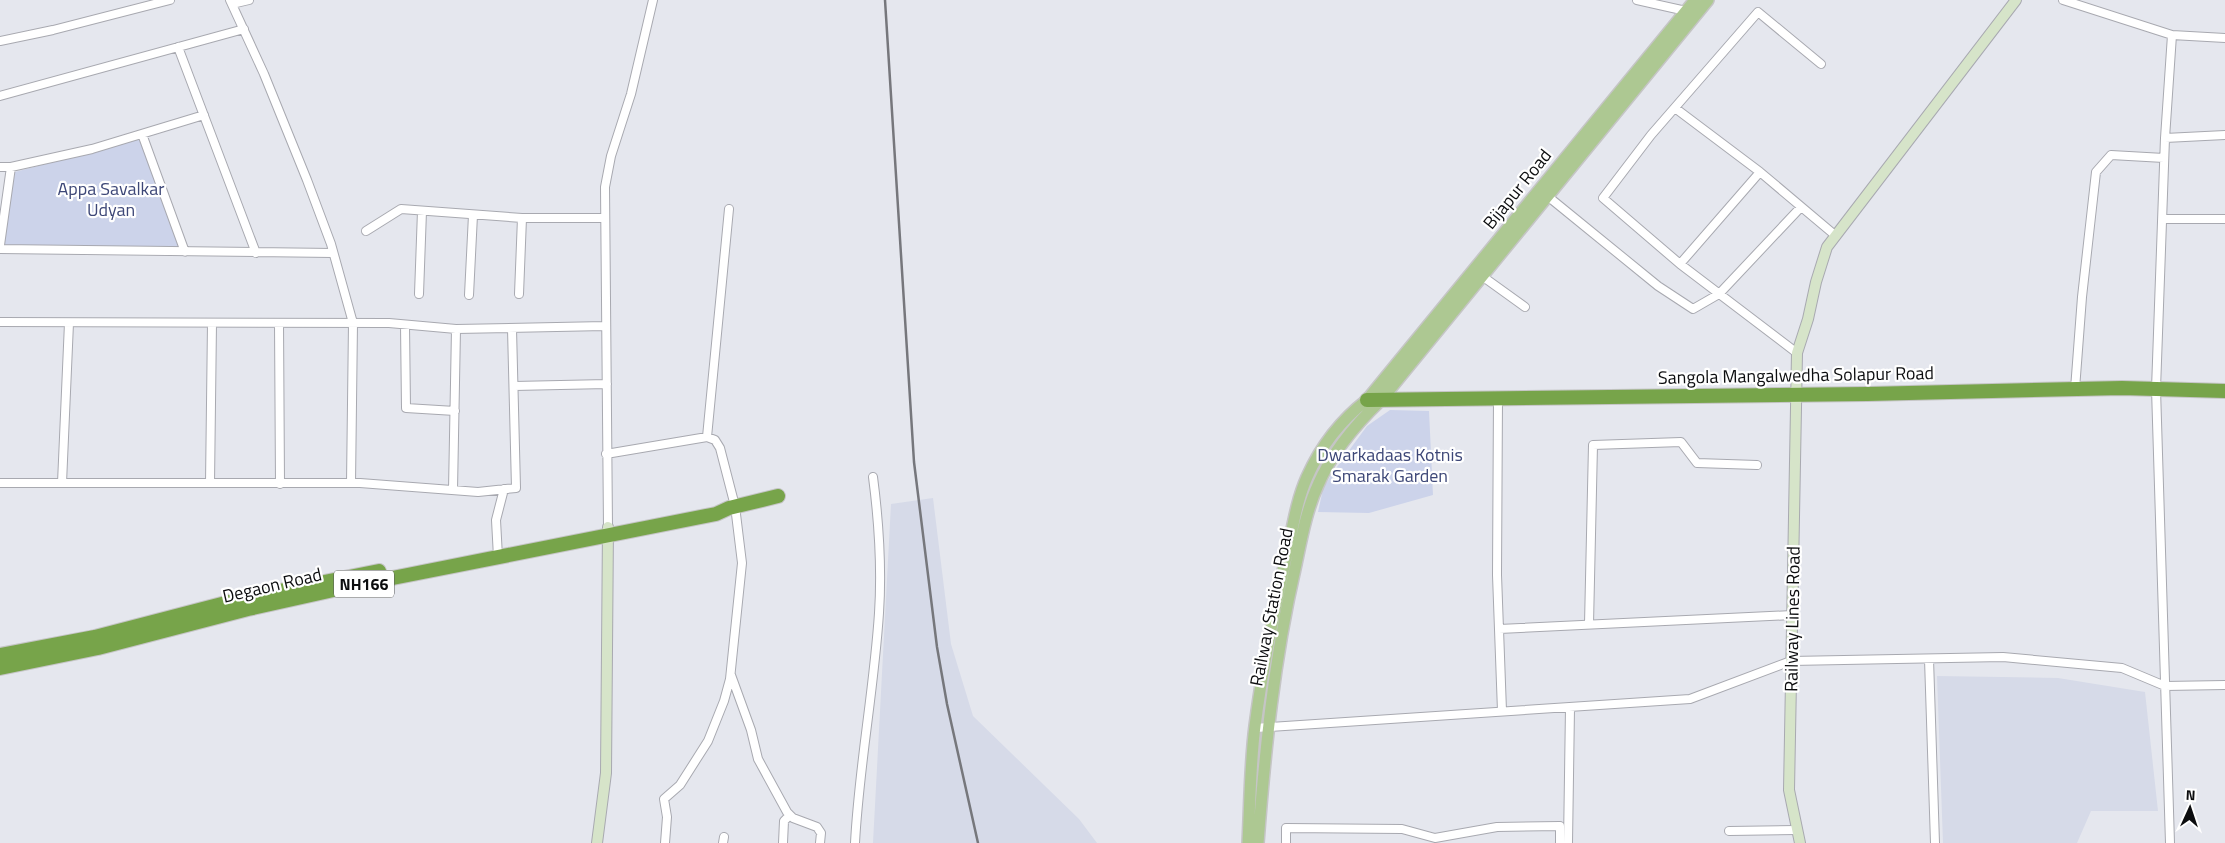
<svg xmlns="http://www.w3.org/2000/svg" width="2225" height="843" viewBox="0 0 2225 843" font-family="'Titillium Web',sans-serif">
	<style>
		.built { fill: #d6dae8 }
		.green { fill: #ccd3ea }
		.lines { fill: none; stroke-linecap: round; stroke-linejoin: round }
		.street-casing { stroke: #a8a9b0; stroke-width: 10 }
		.secondary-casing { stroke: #a8a9b0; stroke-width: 12 }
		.primary-casing { stroke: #c5c5c5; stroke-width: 14 }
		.highway-casing { stroke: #c5c5c5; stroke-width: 16 }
		.street { stroke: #fff; stroke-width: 8 }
		.secondary { stroke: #d6e4c9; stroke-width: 10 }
		.primary { stroke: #adc892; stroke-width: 11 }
		.highway { stroke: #77a44a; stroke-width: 14 }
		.rail { stroke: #76777c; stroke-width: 2.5 }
		.labels { text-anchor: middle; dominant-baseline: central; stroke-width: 4.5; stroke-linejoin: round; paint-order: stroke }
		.shield { fill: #fff; stroke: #555657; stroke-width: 1 }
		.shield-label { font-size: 16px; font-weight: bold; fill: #0c0d0f }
		.park-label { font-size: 18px; fill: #3d4777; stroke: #fff }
		.street-label { font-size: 18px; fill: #0c0d0f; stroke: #fff }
	</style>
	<rect width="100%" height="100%" fill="#e5e7ee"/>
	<path class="built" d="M933,498L951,644L973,716L1079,819L1097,843H873L891,504Z
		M1937,676L2058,678L2145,692L2158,811H2091L2077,843H1943Z"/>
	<path class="green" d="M140,139L181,249L3,246L15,172Z
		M1390,410L1429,411L1433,495L1369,513L1318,512L1323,489L1331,475L1367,426Z"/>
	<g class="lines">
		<g class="street-casing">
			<path id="street" d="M230,0L264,74L307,180L331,244L353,323L351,483
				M1637,0L1686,11
				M2063,0L2172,35L2225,38
				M232,4L249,0
				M0,41L53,30L170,0
				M178,47L256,253
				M0,96L244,29
				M1675,108L1760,172L1836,236
				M142,134L185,252
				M2165,138L2225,135
				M0,167H11L92,149L204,115
				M1545,194L1658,286L1693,309L1719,294L1801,207
				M2162,219H2225
				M366,231L401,209L522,218H605
				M0,245L11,167
				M0,249L333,253
				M1680,264L1760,172
				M1482,276L1525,307
				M419,294L422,211
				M519,294L522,218
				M469,295L473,215
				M0,322L389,323L456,329L605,326
				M279,323L280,484
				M405,325L406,408L455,411
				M1797,353L1680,264L1603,198L1651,135L1758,12L1821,64
				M514,386L607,384
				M2075,389L2082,297L2096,172L2111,155L2164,158
				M1498,398L1497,575L1502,711
				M707,437L729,209
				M606,454L707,437L715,440L720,448L735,506L742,563L730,679L724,701L708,741L680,785L664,799L667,817L665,843
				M0,483H360L478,492L516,488L512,329
				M62,483L69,323
				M210,483L212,323
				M453,490L456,329
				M608,527L605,187L611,156L631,94L653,0
				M498,557L496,520L504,489
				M1589,624L1593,445L1681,442L1697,463L1757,465
				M1499,629L1792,615
				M1929,659L1935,843
				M731,675L751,730L758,759L787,812L793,818L817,827L821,833L820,843
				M1255,728L1690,699L1791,661L2003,657L2122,668L2165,686L2225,685
				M1729,831L1797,830
				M723,843L724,837
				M783,843L784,821L790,815
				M855,843C859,766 874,690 879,613C882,567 879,523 873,477
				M1286,843V828L1402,829L1435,838L1497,827L1560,826V843
				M1568,843L1570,708
				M2170,843L2156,389L2165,138L2172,35"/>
		</g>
		<g class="secondary-casing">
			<path id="secondary" d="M597,843L606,773L608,527
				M1800,843L1789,790L1797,353L1808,319L1816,282L1827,247L2016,0"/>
		</g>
		<g class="primary-casing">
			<path id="primary" d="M1248,843C1250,804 1250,764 1255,726C1262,671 1273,616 1285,562C1292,534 1295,504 1307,477C1320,448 1341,420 1367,400L1695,0
				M1258,843C1265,750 1274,660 1295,569C1301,541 1306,511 1318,485C1332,452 1356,424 1381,400L1708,0"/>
		</g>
		<g class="highway-casing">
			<path id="highway" d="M1367,400L1867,394L2122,388L2225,391
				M0,655L95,637L245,598L379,571
				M0,668L98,648L248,609L347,587L716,514L729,508L778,496"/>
		</g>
		<use href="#street" class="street"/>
		<use href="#secondary" class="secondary"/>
		<use href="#primary" class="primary"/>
		<use href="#highway" class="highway"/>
		<path class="rail" d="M885,0L914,462L937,647L947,704L978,843"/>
	</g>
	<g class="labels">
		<rect class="shield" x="334" y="570.5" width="60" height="27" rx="4"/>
		<g class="shield-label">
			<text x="364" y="584">NH166</text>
		</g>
		<g class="park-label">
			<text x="111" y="188">Appa Savalkar<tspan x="111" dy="21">Udyan</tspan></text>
			<text x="1390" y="454">Dwarkadaas Kotnis<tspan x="1390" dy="21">Smarak Garden</tspan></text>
		</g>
		<g class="street-label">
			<text transform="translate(1517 189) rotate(-51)">Bijapur Road</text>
			<text transform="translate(1796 375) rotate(-1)">Sangola Mangalwedha Solapur Road</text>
			<text transform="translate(272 585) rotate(-13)">Degaon Road</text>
			<text transform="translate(1271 607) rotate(-79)">Railway Station Road</text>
			<text transform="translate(1792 619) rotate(-89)">Railway Lines Road</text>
		</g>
	</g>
	<g transform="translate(2190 808) rotate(3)" stroke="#ffffff" stroke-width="4" paint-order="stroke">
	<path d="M0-4L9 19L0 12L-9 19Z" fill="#0c0d0f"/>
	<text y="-8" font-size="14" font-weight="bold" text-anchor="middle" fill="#0c0d0f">N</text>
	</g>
</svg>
